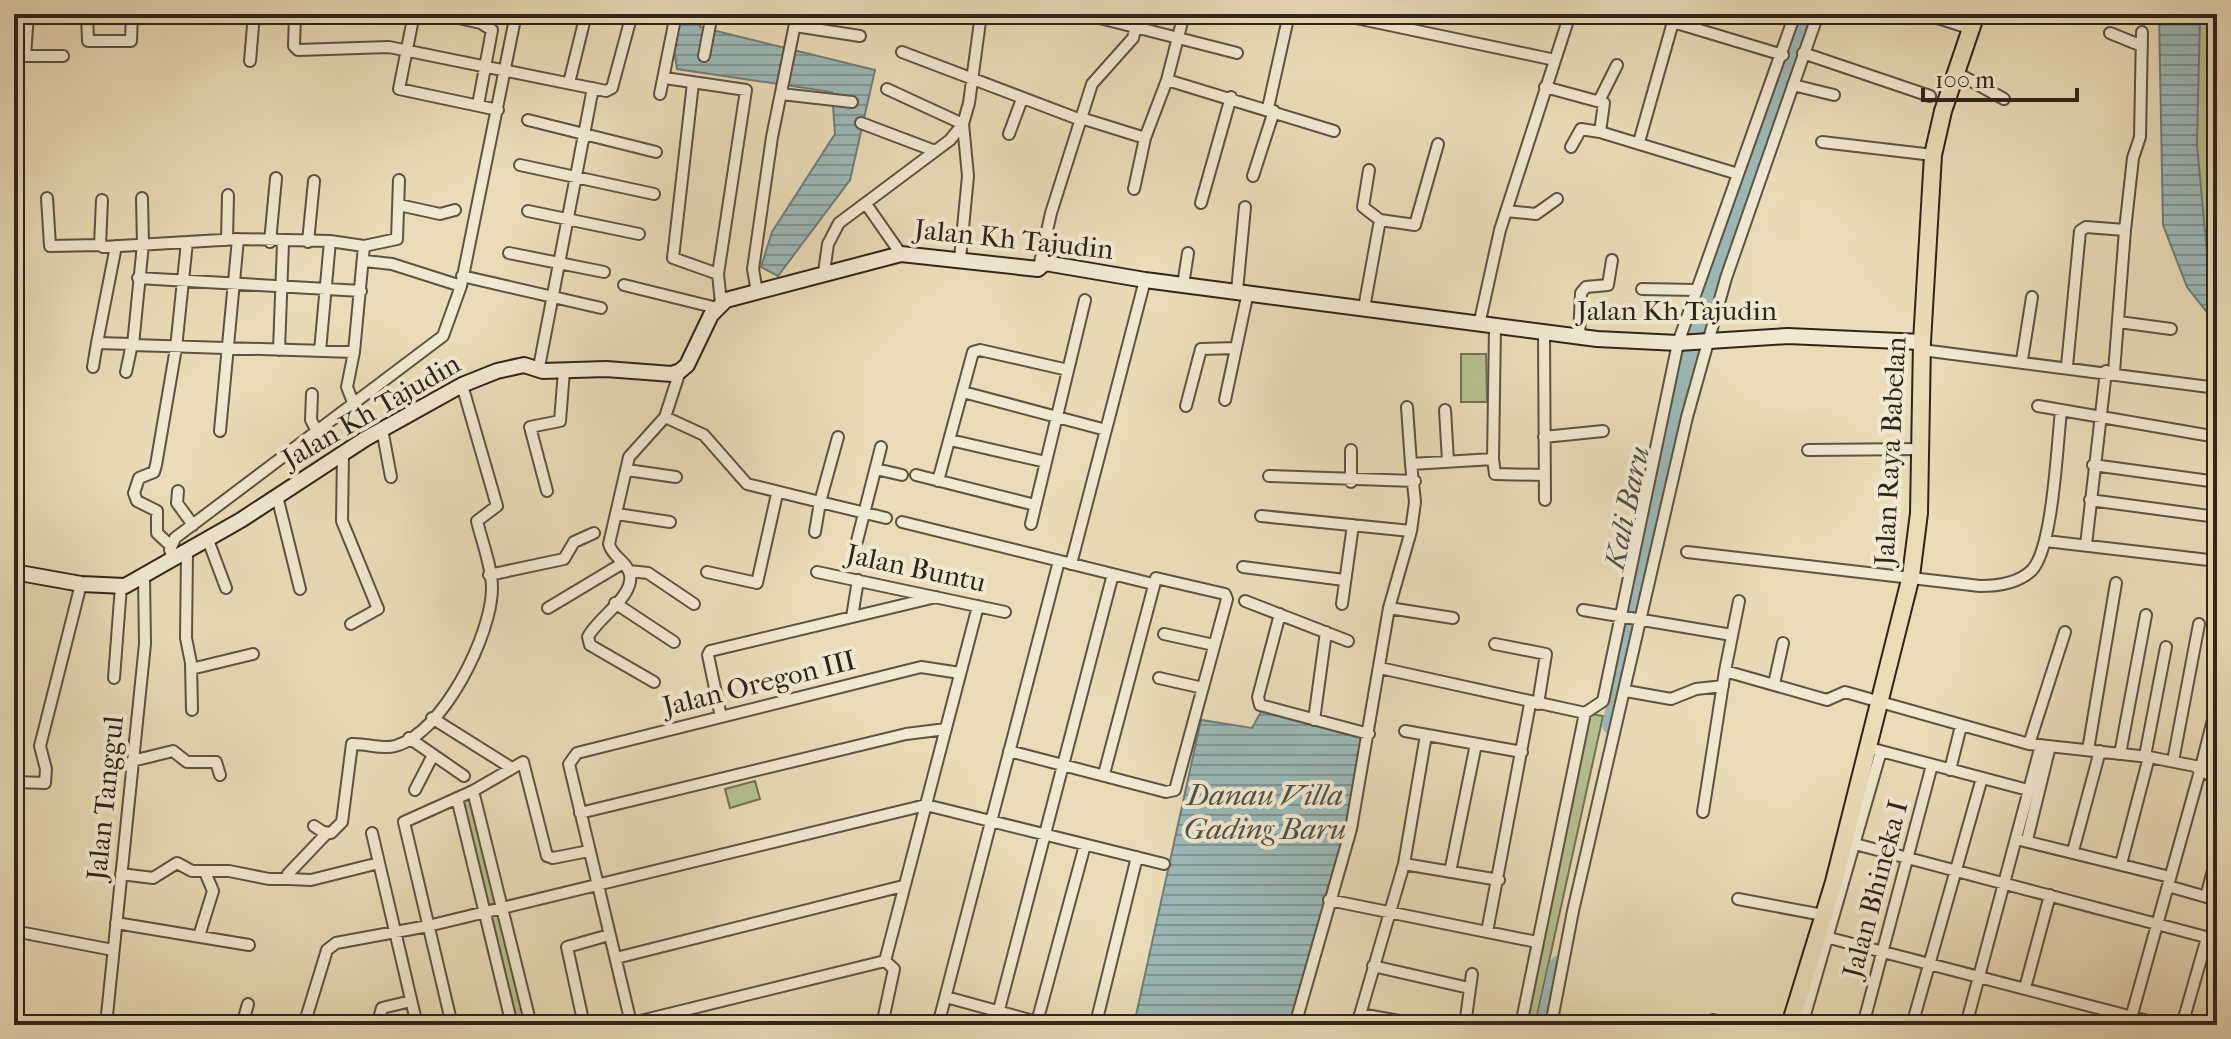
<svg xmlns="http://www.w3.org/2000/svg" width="2231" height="1039" font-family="'IM FELL French Canon',serif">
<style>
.green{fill:#b5c090;stroke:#727255;stroke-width:2}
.water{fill:url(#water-rules);stroke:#707d79;stroke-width:2}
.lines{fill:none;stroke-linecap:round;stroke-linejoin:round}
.river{stroke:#9bb9b8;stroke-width:18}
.street-casing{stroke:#5e5242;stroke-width:14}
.secondary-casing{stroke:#2f241a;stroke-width:18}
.primary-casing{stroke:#2f241a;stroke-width:20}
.street{stroke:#f1e8d1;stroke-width:10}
.secondary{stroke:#f1e8d1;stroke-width:14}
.primary{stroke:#eadcb8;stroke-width:16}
.labels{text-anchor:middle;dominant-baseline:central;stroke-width:8;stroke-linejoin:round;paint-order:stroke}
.street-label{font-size:28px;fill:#2f241a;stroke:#f1e8d1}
.water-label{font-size:30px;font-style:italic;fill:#4f5149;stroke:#f1e8d1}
</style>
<defs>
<pattern id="water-rules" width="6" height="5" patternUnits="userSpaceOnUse" patternTransform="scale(2)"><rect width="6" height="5" fill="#9bb9b8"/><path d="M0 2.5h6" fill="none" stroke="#7f9695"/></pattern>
</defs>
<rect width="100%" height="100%" fill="#eadcb8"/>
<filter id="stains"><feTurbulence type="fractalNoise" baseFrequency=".0025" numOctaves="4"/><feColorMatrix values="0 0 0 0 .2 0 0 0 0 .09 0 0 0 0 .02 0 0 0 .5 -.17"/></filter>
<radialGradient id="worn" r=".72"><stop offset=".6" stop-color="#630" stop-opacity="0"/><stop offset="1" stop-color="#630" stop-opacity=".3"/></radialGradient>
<!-- green -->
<path class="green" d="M2200,14h17v262c-29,-66 -19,-188 -17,-262z
M1461,354h25l1,48h-26z
M1585,713l18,3 -68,309h-15z
M755,781l5,18 -30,9 -5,-19z
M473,791l58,234h-19l-55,-227z"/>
<!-- water -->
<path class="water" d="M627,14h74l-1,13 175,43 -25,110 -72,96 -17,-9 11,-35 63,-98 -3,-42 -155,-23 -7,-47z
M2159,14h41l-3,131 10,108 10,23v49l-30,-38 -24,-62z
M1262,710l101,28 -16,89 -58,198h-159l5,-5 66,-300 51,8z"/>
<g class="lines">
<!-- river -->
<path class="river" d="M1611,725l76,-364 119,-347
M1545,1025l13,-60"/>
<defs>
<path id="street" d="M87,14l1,27h43l1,-27
M295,14l-1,32 4,4 91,-3 217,44 6,-3 20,-74
M414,14l-15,75 99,21
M441,14l40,9 11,7 -14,75
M1084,14l153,39
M1337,14l218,46
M1925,14l47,15
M795,26l65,10
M2110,33l32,13
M902,52l179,68
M1803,53l127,43
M14,56h49
M25,56l3,-42
M704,56l8,-42
M250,61l4,-47
M1957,73l47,26
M665,78l81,12 -28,184 3,29
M1167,80l167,51
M569,83l17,-69
M693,83l-20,175 45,16
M1793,85l41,10
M1545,87l59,16 -4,29 -19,-3 -10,18
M887,89l76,35 5,52 -8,83
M660,94l16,-80
M781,94l71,8
M1599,101l18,-36
M1268,108l21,-94
M1081,118l64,20 -11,51
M528,120l128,32
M861,123l74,28
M14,132h2
M1600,132l138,42
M1009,134l13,-35
M1145,138l22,-58 17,-66
M1639,142l34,-120 110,33
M1822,142l111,13
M520,165l134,29
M1369,170l-6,37 17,13
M1253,176l21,-65
M47,198l3,48 50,-1
M142,198l1,46 -10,101 221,7
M102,200l-2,45 3,2 135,-8 92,2 34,5 -10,106 -7,35 7,18
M1201,203l30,-106
M866,204l35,50
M399,205l41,9 15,-4
M528,211l111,23
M1506,211l30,3 21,-15
M227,240l1,-45
M270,242l6,-64
M308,242l6,-61
M364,246l33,-7 2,-59
M509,253l95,19
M365,261l27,3 69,22
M1039,267l12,-54 41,-129 41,-46 6,-24
M824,272l4,-28 11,-21 111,-83 13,-16 6,-21 12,-89
M462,276l139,32
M138,278l223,13
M624,285l93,23
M1183,285l5,-32
M1642,289l54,1
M1237,291l8,-84
M757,292l-4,-23 19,-132 25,-123
M1364,308l16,-88 35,5 23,-81
M2119,322l52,7
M1479,325l21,-95 70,-216
M1544,334l1,166
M1579,338l2,-45 5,-6 22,-2 4,-25
M97,343l19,-97
M279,350l4,-107
M1922,350l295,38
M320,351l10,-110
M2022,360l10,-63
M2067,366l13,-135 6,-4 39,3
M93,367l4,-24 35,1 -6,28
M539,367l54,-279
M2114,372l11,-142 8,-72 7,-21 2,-105
M963,392l143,38
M312,394l-1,26 7,13
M1225,400l23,-108
M1186,406l15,-57 35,-1
M2038,406l179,31
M1407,407l4,57
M1445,410l3,51
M665,417l39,18 43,49 73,18 -5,30
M382,429l9,48
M220,431l18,-192
M838,437l-18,65 66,16
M1544,437l59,-6
M950,440l96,22
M1808,450l113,-1
M343,454l-1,67 36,88 -27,15
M1493,459l2,15 49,1
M2093,465l124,17
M876,469l26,6
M627,470l49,7
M916,475l119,30
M1269,476l146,5
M938,481l35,-129 7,-2 88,20
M1351,482v-32
M178,491l-1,12 16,22
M547,491l-17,-64 30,-6 4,-50
M277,496l23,93
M2090,500l127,17
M617,514l53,8
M1261,516l150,15
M902,522l251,62
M1031,524l54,-224
M208,540l18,48
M857,541l24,-94
M2046,541l171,20
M2086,545l20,-174
M171,546l-14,-13v-22l-20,-10 -3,-8 5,-15 15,-6 2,-7 20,-117 11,-106
M1687,552l293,34c17,0 39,-3 52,-16 21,-22 25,-125 29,-159
M187,553l-1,85 5,25 1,47
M174,560l-4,-10 5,-12 268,-202 18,-50 55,-272
M1071,564l74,-284
M1243,567l101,13
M629,571l19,2 46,31
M707,572l50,11 20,-89
M817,572l188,40
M489,575l75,-16 10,-17 20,-9
M1245,601l103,40
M615,603l59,39
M1342,604l11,-79
M548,608l75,-45
M1389,608l64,10
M1583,610l149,25
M1280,614l-22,83 2,8 109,29
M852,617l6,-37
M1164,634l50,11
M1495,644l51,10 -8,50
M1380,668l205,45 18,-12 75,-358 117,-329
M191,669l62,-15
M1725,671l14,-70
M114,678l7,-92
M1159,678l44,10
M654,682l-64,-37 -2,-8c9,-19 46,-40 42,-62 -2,-13 -18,-18 -21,-31l20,-87 36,-40 15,-46
M1774,684l9,-41
M1626,691l45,8 25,-10 27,-3
M2217,704l-17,67 17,6
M721,717l-13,-62 2,-4 226,-54
M432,718l78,49
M1314,720l12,-88
M1405,731l117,21
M409,738l55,38
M2029,744l36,-112
M1877,750l151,40
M2088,750l28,-167
M1009,751l157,41 9,-2 52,-191 -2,-5 -69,-16 -52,196
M2120,754l26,-139
M2145,756l21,-109
M132,761l41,-10 14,11h29l4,13
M2173,761l26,-137
M1950,770l11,-44
M415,790l17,-33
M473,791l58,234
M457,798l55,227
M14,799l2,-17 29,1 1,-14 -6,-23 41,-162
M1703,812l22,-141 102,29 18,-8 184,52 120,13 46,9 5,5 -71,254
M580,813l326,-79 40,-5
M314,826l9,6 8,1 11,-11 10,-78c13,-1 30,6 43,2 48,-12 97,-112 97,-158 0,-21 -10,-46 -15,-67l20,-15 -35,-121
M327,833l-39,41 1,5 22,1 68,-17
M372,833l45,192
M2016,839l154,38
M2027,840l23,-94
M1855,844l362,96
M2073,851l27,-100
M1404,864l95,16
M2121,864l28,-107
M1450,872l26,-128
M121,874l32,4 24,-15 15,8h37l40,8h20
M2168,886l49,14
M2206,897l11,-42
M1738,899l85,16
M1329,900l208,42
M116,923l133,22
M14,931l99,19
M1487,932l43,-228
M1818,935l345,90
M199,936l14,-45 -8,-19
M616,958l287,-72
M885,961l93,-355
M1373,966l96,22
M2025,988l25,-93
M946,997l102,28
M1360,1014l62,11
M1713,1020l12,5
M1037,1022l48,-177
M631,1023l-62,-259 8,-11 344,-86 39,6
M628,1024l257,-63 9,8 -12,56
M106,1025l39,-381 -1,-68
M242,1025l6,-21
M304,1025l23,-75 9,-7 92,-17 498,-121 238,59
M377,1025l5,-17 29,-7
M452,1025l-48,-203 69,-31 50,-29 24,94 6,2 36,-7
M584,1025l-17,-78 42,-12
M938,1025l121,-464
M995,1025l118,-451
M1103,1025l-5,-10 39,-158
M1295,1025l56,-196 38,-221 22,-77 4,-29 -4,-38 82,-5 2,-132
M1357,1025l47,-161 22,-129
M1465,1025l7,-51
M1521,1025l64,-312
M1551,1025l22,-114 114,-494 39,-139 92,-264
M1802,1025l79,-274
M1863,1025l69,-260
M1912,1025l70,-247
M1966,1025l75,-280
M2182,1025l25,-87"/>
<path id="secondary" d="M14,572l67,12 44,2 116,-66 124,-81 97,-54 35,-14 27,-6 19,6 63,-2 66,5 8,-3 7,-6 24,-50 15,-15 175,-46 137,15 7,-6 100,17 452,59 81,4 110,-7 134,6"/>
<path id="primary" d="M1790,1025l44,-143 77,-306 8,-63 3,-171 11,-187 10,-44 33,-97"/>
</defs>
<!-- street casing -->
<use href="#street" class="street-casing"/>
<!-- secondary casing -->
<use href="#secondary" class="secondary-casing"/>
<!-- primary casing -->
<use href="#primary" class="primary-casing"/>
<!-- street -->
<use href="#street" class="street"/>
<!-- secondary -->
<use href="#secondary" class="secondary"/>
<!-- primary -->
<use href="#primary" class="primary"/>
</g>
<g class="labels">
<!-- street labels -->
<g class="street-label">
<text transform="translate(1014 239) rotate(6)">Jalan Kh Tajudin</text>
<text x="1677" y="310">Jalan Kh Tajudin</text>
<text transform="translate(371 411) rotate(-30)">Jalan Kh Tajudin</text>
<text transform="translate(1890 451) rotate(-87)">Jalan Raya Babelan</text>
<text transform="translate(916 568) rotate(12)">Jalan Buntu</text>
<text transform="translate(759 683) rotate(-14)">Jalan Oregon III</text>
<text transform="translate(105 798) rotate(-84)">Jalan Tanggul</text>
<text transform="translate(1875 889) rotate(-75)">Jalan Bhineka I</text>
</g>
<!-- water labels -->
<g class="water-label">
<text transform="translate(1627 508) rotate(-78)">Kali Baru</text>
<text x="1265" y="795">Danau Villa<tspan x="1265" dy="34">Gading Baru</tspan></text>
</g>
</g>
<!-- margin -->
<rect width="2231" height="1039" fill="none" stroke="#eadcb8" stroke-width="48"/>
<rect x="16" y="16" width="2199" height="1007" fill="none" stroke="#2f241a" stroke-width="4"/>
<rect x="24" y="24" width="2183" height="991" fill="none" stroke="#2f241a" stroke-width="2"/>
<!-- scale -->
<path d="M1923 88v12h154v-12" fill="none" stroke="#2f241a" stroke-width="4"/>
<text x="1935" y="88" font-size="24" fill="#2f241a" stroke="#f1e8d1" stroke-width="6" paint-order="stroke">100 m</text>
<rect width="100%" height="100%" filter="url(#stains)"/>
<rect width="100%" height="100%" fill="url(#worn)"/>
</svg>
